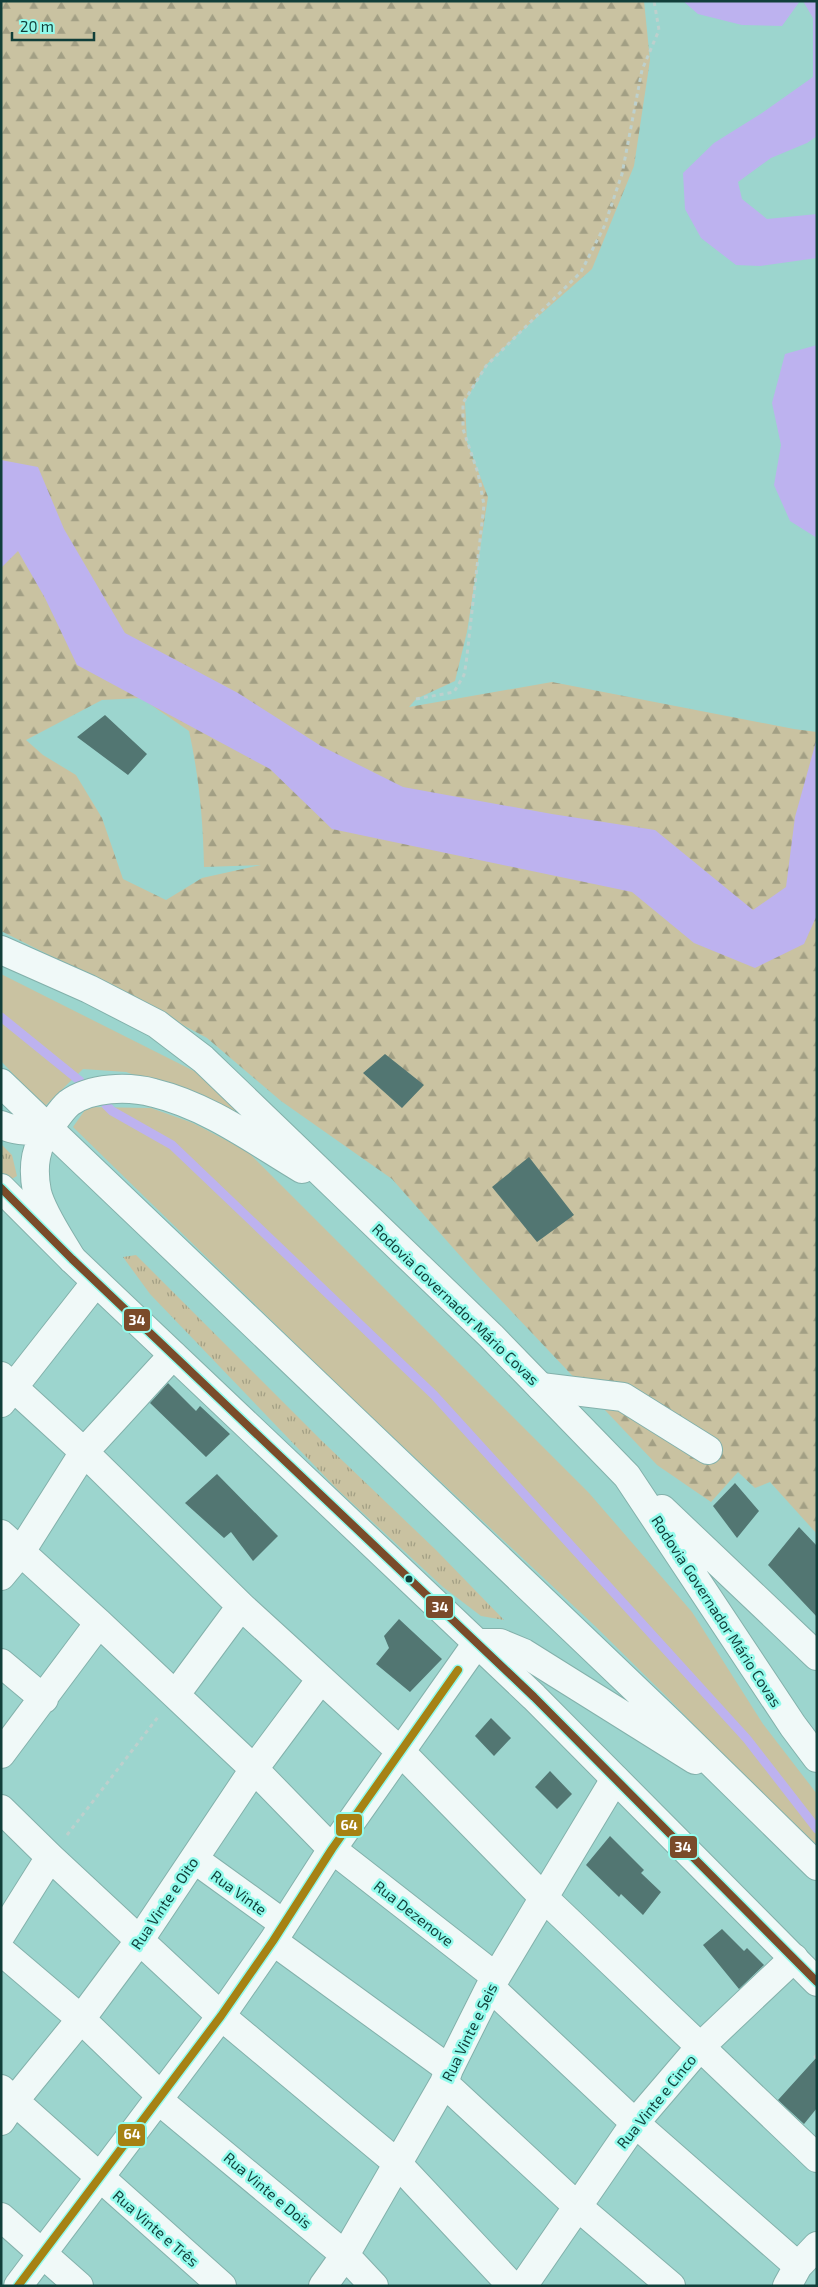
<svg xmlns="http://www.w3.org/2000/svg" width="818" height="2287" font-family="'Exo 2',sans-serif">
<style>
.green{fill:#c9c2a1}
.forest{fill:url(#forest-firs);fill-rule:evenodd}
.park{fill:url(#park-tufts)}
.water{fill:#bdb2ef}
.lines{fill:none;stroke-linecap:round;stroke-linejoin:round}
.stream{stroke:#bdb2ef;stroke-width:9}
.building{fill:#527672}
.minor-casing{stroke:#83b1ab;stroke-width:30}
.major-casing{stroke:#83b1ab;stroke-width:30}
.highway-casing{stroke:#83b1ab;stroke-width:30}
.path{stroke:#bdd0cd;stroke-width:3;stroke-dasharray:4 4;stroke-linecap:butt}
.minor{stroke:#f0f9f8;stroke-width:28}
.major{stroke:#f0f9f8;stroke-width:28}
.highway{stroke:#f0f9f8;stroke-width:28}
.bus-1-casing{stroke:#92fbec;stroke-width:11}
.bus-2-casing{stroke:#92fbec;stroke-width:11}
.bus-1{stroke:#7a4b2a;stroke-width:8}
.bus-2{stroke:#a68214;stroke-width:8}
.bus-dot{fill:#113f3a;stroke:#92fbec;stroke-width:2}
.labels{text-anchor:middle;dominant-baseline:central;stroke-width:5;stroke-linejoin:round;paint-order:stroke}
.street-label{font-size:15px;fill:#113f3a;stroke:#92fbec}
.line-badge{stroke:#92fbec;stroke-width:2}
.badge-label{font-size:14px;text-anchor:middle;font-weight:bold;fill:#fff}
</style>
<defs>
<pattern id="forest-firs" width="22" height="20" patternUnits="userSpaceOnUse" patternTransform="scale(1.25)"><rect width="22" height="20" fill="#c9c2a1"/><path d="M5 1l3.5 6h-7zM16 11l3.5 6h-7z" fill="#a29f84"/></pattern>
<pattern id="park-tufts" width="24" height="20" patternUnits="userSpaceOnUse" patternTransform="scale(1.25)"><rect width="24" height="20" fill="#c9c2a1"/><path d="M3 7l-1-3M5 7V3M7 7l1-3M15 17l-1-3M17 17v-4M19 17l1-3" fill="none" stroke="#a29f84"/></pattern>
</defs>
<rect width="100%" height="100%" fill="#9cd5ce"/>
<!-- green -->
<path class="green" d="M1,974l195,98 69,66 -70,-41 -69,-25 -43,-3 -39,38 -43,-46z
M87,1107l64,1 42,15 54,28 342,342 103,119 71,112 54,70v57l-153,-157 -70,-69 -247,-231 -274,-267z"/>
<!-- forest -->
<path class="forest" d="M1,1h643l6,59 -16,106 -42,103 -75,66 -32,31 -20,36 2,40 21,55 -21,135 -12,49 -39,18 -7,8 143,-25 242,47 23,3v802l-47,-52 -15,6 -17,-16 -27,30 -54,-37 -179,-189 -86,-97 -111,-78 -74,-63 -104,-56 -102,-51zM141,698l48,33c10,46 14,88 15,136l57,-2 -59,13 -36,22 -43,-21 -21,-61 -26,-43 -33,-20 -17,-15 76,-40z"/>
<!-- park -->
<path class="park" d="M1,1144l11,11 5,21 -9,5 -7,-5z
M136,1255l186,186 114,109 68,70 -23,-4 -38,-29 -106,-98 -187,-195 -27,-37z"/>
<!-- water -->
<path class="water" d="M683,1h117l-18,25 -40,-1 -44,-11z
M803,1h14v135l-10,7 -36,15 -33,24 4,17 25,20 50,-5v44l-57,8 -24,-1 -35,-27 -16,-29 -2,-36 31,-30 48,-30 51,-36v-59z
M817,345v193l-27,-17 -16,-36 7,-40 -9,-42 13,-49z
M1,460l37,7 26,62 61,104 113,60 83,53 82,41 149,27 103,16 98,80 33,-23 9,-70 22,-79v177l-13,29 -49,24 -61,-25 -62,-51 -300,-63 -62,-60 -193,-104 -32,-67 -27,-47 -17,17z"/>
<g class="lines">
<!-- stream -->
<path class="stream" d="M1,1017l79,64
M106,1105l6,6 60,34 262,250 313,344 70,90"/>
</g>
<!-- building -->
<path class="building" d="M105,715l42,39 -19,21 -51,-38z
M385,1054l39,31 -22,23 -39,-35z
M529,1157l45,58 -37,27 -45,-55z
M168,1383l28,28 4,-5 30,28 -24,23 -56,-54z
M217,1474l61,62 -25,25 -22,-29 -7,6 -39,-35z
M735,1483l24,28 -22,27 -24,-32z
M799,1527l18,19v71l-49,-52z
M399,1619l43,40 -32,33 -34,-28 13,-16 -5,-12z
M491,1718l20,20 -17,18 -19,-20z
M550,1771l22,23 -15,15 -22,-22z
M610,1836l34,34 -3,3 20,19 -18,23 -22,-21 -2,3 -33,-32z
M722,1929l22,22 3,-3 17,17 -25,24 -36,-44z
M817,2057v51l-13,16 -26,-24z"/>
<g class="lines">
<defs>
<path id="minor" d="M1,1376l83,76 157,154 159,145 143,146 274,261
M541,1387l82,10 85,53
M1,1403l95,-121
M1,1534l98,89 155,146 78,80 164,128
M1,1576l19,-23 64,-101 89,-97
M1,1663l43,36
M176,1694l65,-88
M1,1754l98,-131
M1,1809l49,48 171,159 176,147 115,123
M194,1859l90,65
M1,1935l49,-78
M273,1941l176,128
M1,1951l80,68 79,76
M490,1987l145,136 163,143
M444,2083l133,123 94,80
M1,2089l221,197
M157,2099l188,156 29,31
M1,2121l14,-21 66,-81 58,-78 115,-172 67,-90
M1,2217l78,69
M18,2286l203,-270 52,-75 59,-92 145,-206
M323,2286l22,-31 99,-172 5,-14 41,-82 125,-208
M523,2286l112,-163 65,-76 94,-89
M787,2286l11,-20 19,-20"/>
<path id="major" d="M1,1188l71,71 462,438 283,285"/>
<path id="highway" d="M1,950l88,39 68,35 46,35 288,277 136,140 166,250 24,32
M1,1083l670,640 146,143
M1,1125c18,7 29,7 48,3
M72,1259c-11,-19 -30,-46 -35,-67 -5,-26 -2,-47 15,-68 5,-7 10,-15 17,-21 22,-16 59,-17 85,-10 54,13 101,48 148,76
M662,1509l155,147
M477,1643h23l24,10 171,107"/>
</defs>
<!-- minor casing -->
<use href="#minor" class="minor-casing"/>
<!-- major casing -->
<use href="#major" class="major-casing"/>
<!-- highway casing -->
<use href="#highway" class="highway-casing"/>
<!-- path -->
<path class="path" d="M416,699l38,-7 10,-17 2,-11 18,-159 -6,-32 -15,-44v-26l23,-37 95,-94 23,-45 18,-53 20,-104 17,-40 -5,-29
M67,1835l91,-118
M817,2055l-3,3 3,2"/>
<!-- minor -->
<use href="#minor" class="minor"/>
<!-- major -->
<use href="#major" class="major"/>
<!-- highway -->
<use href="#highway" class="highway"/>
<defs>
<path id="bus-1" d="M1,1188l71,71 462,438 283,285"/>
<path id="bus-2" d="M18,2286l203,-270 52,-75 59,-92 126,-179"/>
</defs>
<!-- bus-1 casing -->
<use href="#bus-1" class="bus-1-casing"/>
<!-- bus-2 casing -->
<use href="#bus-2" class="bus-2-casing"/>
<!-- bus-1 -->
<use href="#bus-1" class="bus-1"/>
<!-- bus-2 -->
<use href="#bus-2" class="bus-2"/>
</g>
<!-- markers -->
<circle class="bus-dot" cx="409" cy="1579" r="4.5"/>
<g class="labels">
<!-- street labels -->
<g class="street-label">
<text transform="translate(456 1304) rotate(44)">Rodovia Governador Mário Covas</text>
<text transform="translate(717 1611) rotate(57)">Rodovia Governador Mário Covas</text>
<text transform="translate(239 1892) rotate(36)">Rua Vinte</text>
<text transform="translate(164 1903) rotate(-56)">Rua Vinte e Oito</text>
<text transform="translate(414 1913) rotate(38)">Rua Dezenove</text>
<text transform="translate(469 2032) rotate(-64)">Rua Vinte e Seis</text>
<text transform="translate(656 2101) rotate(-51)">Rua Vinte e Cinco</text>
<text transform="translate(268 2190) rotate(40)">Rua Vinte e Dois</text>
<text transform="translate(156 2228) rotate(41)">Rua Vinte e Três</text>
</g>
</g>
<g class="line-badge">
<rect x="123" y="1308" width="28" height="24" rx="5" fill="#7a4b2a"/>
<rect x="425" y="1595" width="29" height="24" rx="5" fill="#7a4b2a"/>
<rect x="335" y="1813" width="28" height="24" rx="5" fill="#a68214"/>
<rect x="669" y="1835" width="29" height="24" rx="5" fill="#7a4b2a"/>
<rect x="117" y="2123" width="29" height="24" rx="5" fill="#a68214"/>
</g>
<g class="badge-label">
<text x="137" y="1325">34</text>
<text x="440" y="1612">34</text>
<text x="349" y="1830">64</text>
<text x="683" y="1852">34</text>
<text x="132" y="2139">64</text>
</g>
<!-- border -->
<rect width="818" height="2287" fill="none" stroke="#113f3a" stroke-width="5"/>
<!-- scale -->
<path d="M12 32v8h82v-8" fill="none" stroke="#113f3a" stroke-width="2.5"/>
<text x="20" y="32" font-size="15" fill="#113f3a" stroke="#92fbec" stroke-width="4" paint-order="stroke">20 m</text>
</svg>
